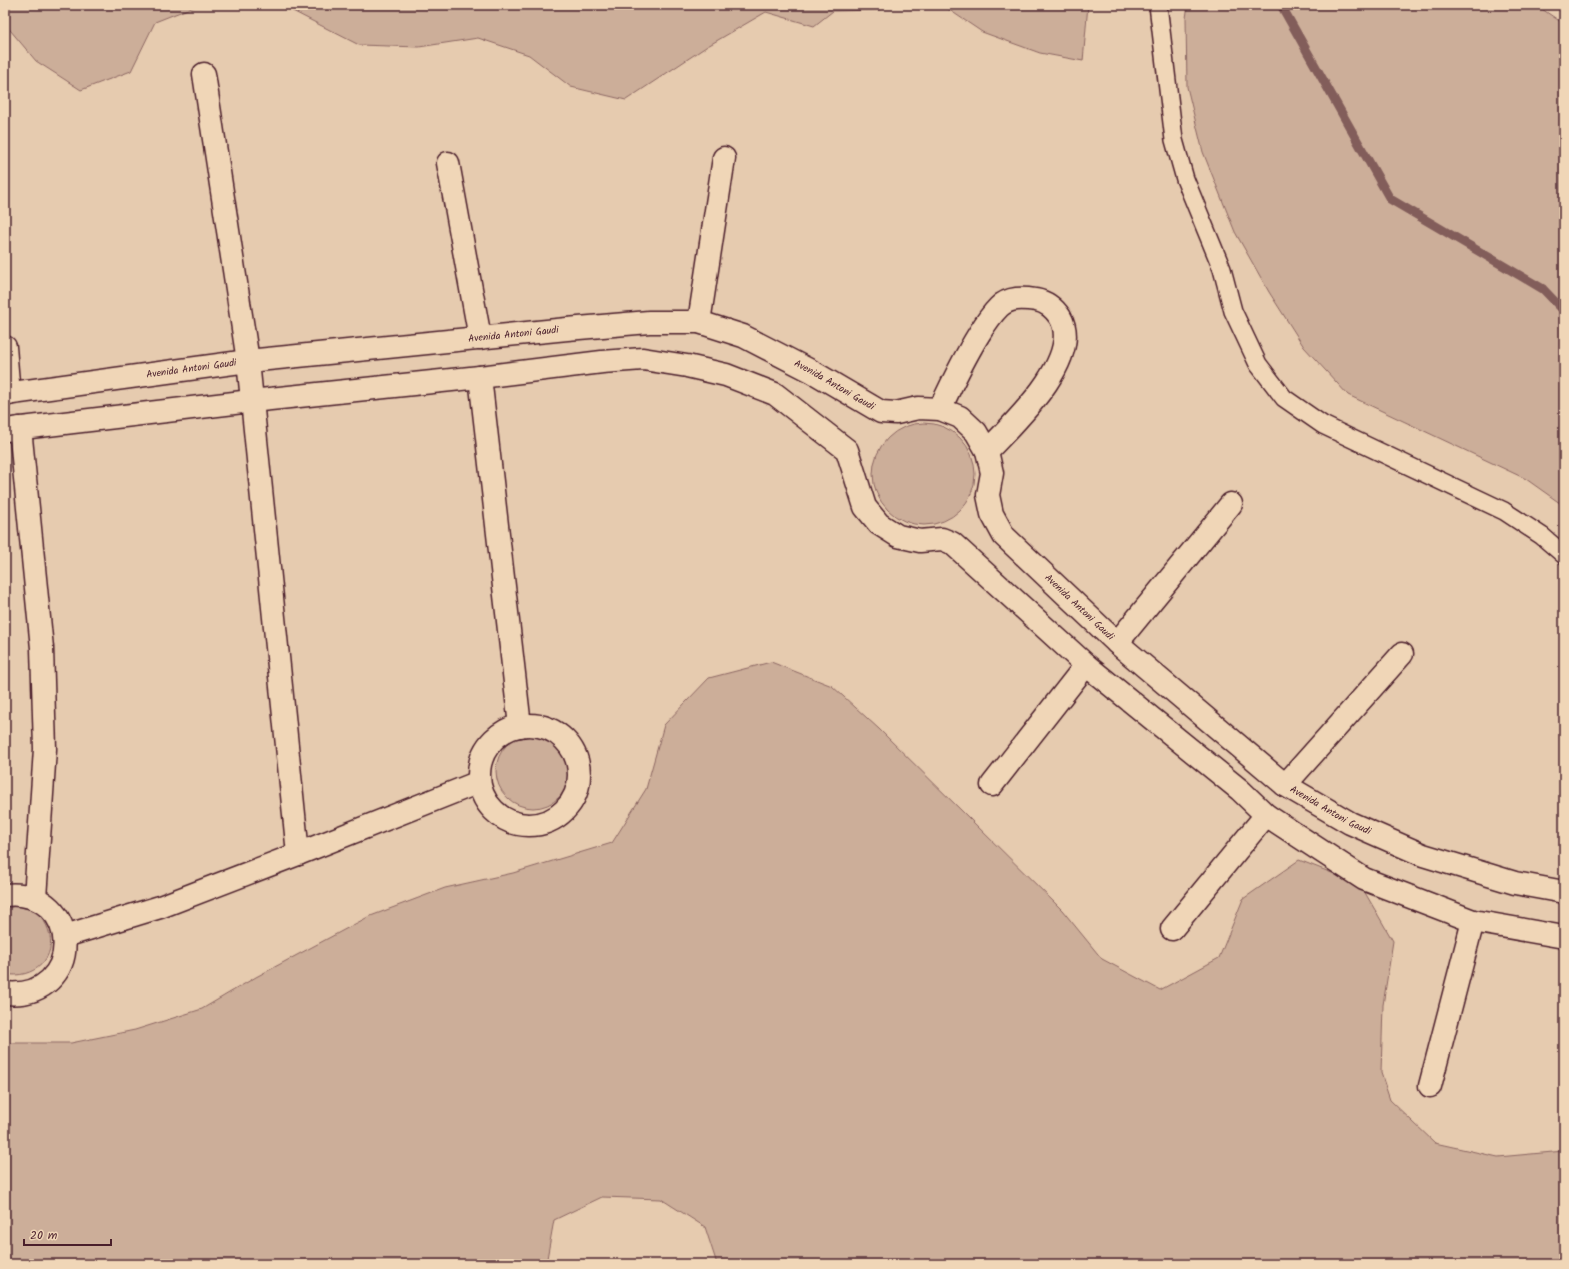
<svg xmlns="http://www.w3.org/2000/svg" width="1569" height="1269" font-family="Kalam,sans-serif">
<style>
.green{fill:#ccae99;stroke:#8b6662}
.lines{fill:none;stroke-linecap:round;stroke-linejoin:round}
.stream{stroke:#825d5a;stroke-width:9}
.service-casing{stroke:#4a1f2b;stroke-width:20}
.minor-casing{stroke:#4a1f2b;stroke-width:25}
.service{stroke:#f0d6b7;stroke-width:17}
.minor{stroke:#f0d6b7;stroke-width:22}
.labels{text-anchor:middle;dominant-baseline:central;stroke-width:3;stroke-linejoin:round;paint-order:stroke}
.street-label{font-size:10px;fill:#4a1f2b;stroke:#f0d6b7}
</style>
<rect width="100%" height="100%" fill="#e6cbaf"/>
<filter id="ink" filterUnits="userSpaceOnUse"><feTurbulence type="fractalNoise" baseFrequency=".025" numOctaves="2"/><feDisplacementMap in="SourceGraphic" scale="8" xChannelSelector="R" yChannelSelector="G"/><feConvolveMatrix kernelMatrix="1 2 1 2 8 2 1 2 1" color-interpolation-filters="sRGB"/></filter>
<g filter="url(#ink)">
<!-- green -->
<path class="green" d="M5,5h193l-43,17 -24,49 -50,19 -45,-29 -31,-37z
M281,5h604l-6,5 -46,1 -19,15 -48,-14 -60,35 -80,53 -55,-13 -42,-32 -51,-17 -59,9 -60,-2z
M942,5h146l-5,56 -43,-8 -58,-21z
M1188,5h348l28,19v482l-38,-27 -178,-84 -44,-48 -35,-55 -34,-60 -32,-80 -16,-65 -1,-69z
M873 474a51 51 0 1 1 102 0a51 51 0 1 1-102 0Z
M771,662l61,24 47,43 183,181 40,49 58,31 59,-32 24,-59 56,-39 61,24 33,57 -10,64 -2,68 9,27 45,43 63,14 66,-6v113h-847l-12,-37 -44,-28 -59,-2 -48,23 -8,44h-541v-221h66l64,-13 67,-21 54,-32 112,-60 77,-29 68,-15 99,-30 34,-54 18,-64 45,-47z
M496 771a37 37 0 1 1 74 0a37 37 0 1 1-74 0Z
M18,906c7,2 14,4 20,8 5,4 8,10 10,15 11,29 -15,51 -43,45v-66z"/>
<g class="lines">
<!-- stream -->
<path class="stream" d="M1281,5l109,194 153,90 21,22"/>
<defs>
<path id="service" d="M1158,5l16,135 11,39 37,90 11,42 25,53 26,34 39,27 181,86 38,25 22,19"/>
<g id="minor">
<path d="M204,74l44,287 50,493"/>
<path d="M448,163l32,175"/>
<path d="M699,322l25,-164"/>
<path d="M5,347l4,47"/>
<path d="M480,377l40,349"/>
<path id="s1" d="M5,394l243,-33 319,-32 82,-7h50l44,14 70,36 68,40 15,1 22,-5 22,1 20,8 16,15 11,19 5,22 -4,22 4,19 12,22 113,107 168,142 65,38 73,32 92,28 49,9"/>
<path d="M940,409c12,-26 24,-51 39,-75 6,-10 12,-19 20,-27 10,-10 24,-9 37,-7 11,2 18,8 24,17 24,41 -47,107 -73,134"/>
<path d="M20,428l22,220 3,101 -10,149"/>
<path d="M5,430l246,-29 229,-24 122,-15 41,-3 44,7 39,9 49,19 72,56 18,57 14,17 19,12 22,5 22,-2 10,4 134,122 154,125 26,25 98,64 109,42 91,16"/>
<path d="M1117,643l114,-139"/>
<circle cx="529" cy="775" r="50"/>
<path d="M992,785l94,-120"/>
<path d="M1285,785l117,-131"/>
<path d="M5,895c79,-8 80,106 0,98"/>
<path d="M1172,929l94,-114"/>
<path d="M65,936l95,-29 138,-53 181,-72"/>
<path d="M1430,1086l43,-165"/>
</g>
</defs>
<!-- service casing -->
<use href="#service" class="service-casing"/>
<!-- minor casing -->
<use href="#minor" class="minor-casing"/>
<!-- service -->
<use href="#service" class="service"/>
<!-- minor -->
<use href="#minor" class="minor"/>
</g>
</g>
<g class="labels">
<!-- street labels -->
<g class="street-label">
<text stroke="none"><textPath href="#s1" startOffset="512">Avenida Antoni Gaudi</textPath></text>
<text stroke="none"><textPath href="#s1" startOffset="188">Avenida Antoni Gaudi</textPath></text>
<text stroke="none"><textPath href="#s1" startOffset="848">Avenida Antoni Gaudi</textPath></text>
<text stroke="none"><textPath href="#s1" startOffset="1220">Avenida Antoni Gaudi</textPath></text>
<text stroke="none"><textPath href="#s1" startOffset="1544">Avenida Antoni Gaudi</textPath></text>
</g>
</g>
<!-- margin -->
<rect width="1569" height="1269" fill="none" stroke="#f0d6b7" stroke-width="20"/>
<rect x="10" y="10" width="1549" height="1249" fill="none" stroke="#4a1f2b" stroke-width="1.5" filter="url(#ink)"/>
<!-- scale -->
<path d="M24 1239v6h87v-6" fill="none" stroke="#4a1f2b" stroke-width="2"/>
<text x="30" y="1239" font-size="12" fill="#4a1f2b" stroke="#f0d6b7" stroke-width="3" paint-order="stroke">20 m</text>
</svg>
